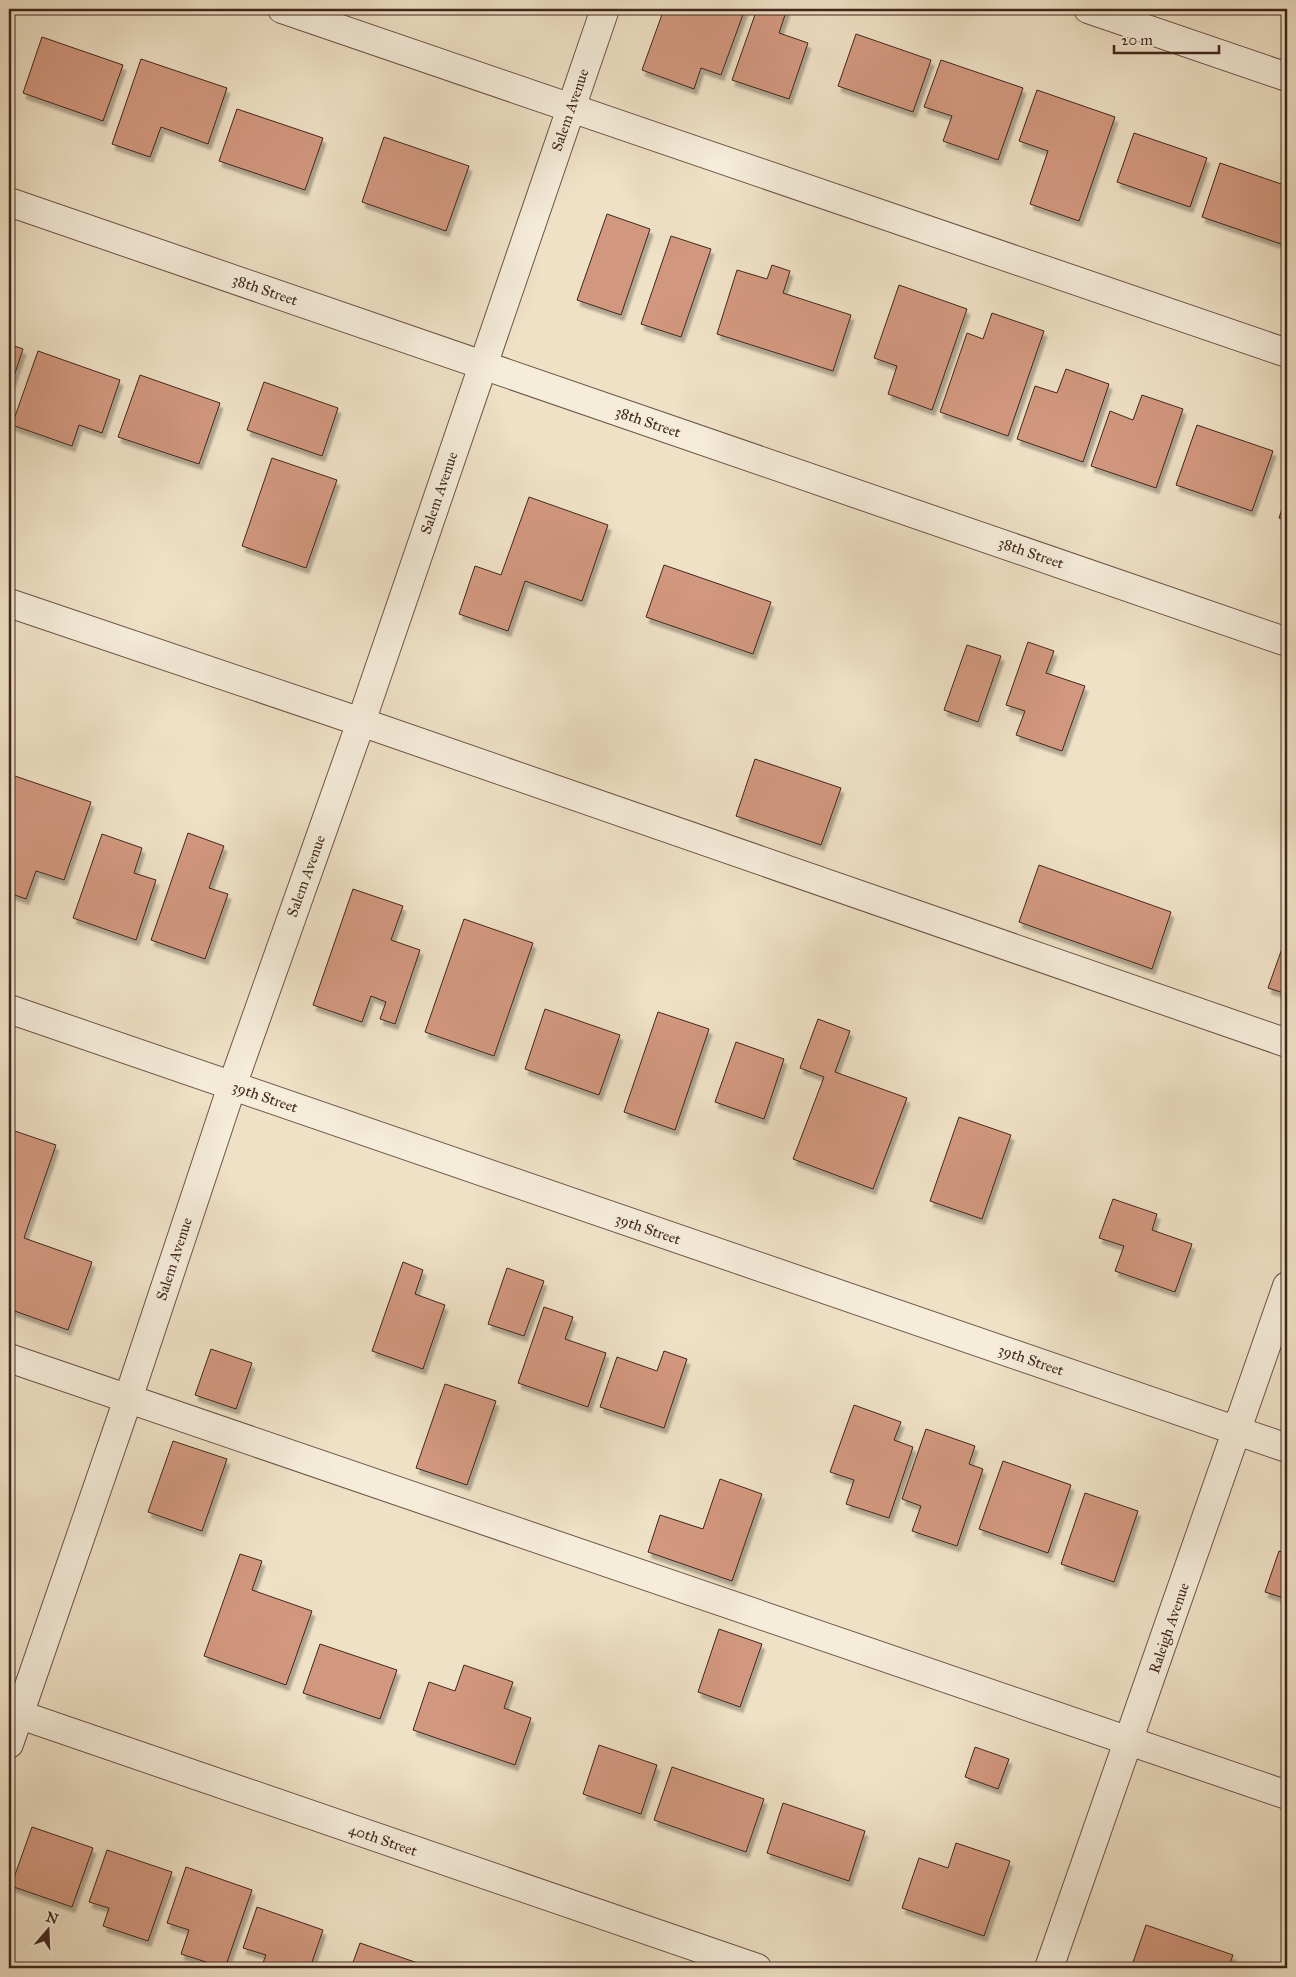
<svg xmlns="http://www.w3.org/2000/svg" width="1296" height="1977" font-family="'IM FELL Great Primer',serif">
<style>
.building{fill:#d2987f;stroke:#40261c;filter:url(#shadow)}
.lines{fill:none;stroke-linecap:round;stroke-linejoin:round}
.minor-casing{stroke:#6c5546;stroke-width:30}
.minor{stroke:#f5ecda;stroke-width:28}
.labels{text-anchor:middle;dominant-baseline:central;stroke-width:4;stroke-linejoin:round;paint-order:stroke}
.street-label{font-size:15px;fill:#40261c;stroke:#f5ecda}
</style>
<defs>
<filter id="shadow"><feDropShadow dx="3" dy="5.5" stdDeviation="1" flood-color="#0004"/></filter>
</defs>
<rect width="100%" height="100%" fill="#efe1c6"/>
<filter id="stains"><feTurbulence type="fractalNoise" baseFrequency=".004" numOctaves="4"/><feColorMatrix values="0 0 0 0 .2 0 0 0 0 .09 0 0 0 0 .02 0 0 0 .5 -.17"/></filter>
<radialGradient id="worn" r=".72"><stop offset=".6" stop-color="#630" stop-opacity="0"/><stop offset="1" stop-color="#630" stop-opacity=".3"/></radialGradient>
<!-- building -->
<path class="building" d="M664,9h81l-24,66 -20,-7 -7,21 -52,-19z
M757,9h30l-8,24 29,10 -19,56 -57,-19z
M856,34l75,26 -18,52 -75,-26z
M42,37l81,28 -20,56 -80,-28z
M141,59l86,29 -19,56 -47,-17 -11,30 -38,-13z
M941,60l82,28 -25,72 -55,-19 9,-25 -28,-9z
M1037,90l78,27 -36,104 -49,-17 18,-53 -29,-10z
M237,109l86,29 -18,52 -86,-29z
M1134,133l73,25 -17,49 -73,-25z
M384,137l85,29 -23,65 -84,-29z
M1220,163l67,23v60l-85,-29z
M607,214l43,15 -29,86 -44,-15z
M671,236l40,13 -30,88 -40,-13z
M772,265l18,6 -7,22 68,22 -18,56 -116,-37 20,-64 30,9z
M899,285l68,24 -35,101 -44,-16 9,-28 -23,-8z
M992,313l52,18 -36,105 -68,-24 27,-79 16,6z
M9,344l14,5 -14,42z
M38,351l82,29 -18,53 -23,-8 -7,21 -60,-21z
M1066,369l43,15 -26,78 -66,-23 18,-53 22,7z
M140,375l80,28 -21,61 -81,-27z
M264,382l74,26 -16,48 -75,-26z
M1142,395l41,14 -27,79 -65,-22 19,-55 23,9z
M1197,425l76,26 -21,60 -76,-26z
M272,458l65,22 -31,88 -64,-22z
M1287,493v28l-8,-3z
M529,497l79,28 -26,76 -57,-20 -17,50 -49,-17 16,-48 26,9z
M664,565l107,37 -18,52 -107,-37z
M1028,642l26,9 -8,22 39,13 -23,65 -46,-16 9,-24 -19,-6z
M967,645l34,11 -23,66 -34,-12z
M755,759l86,29 -20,57 -85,-29z
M12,775l79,27 -27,78 -28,-9 -10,28 -17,-6v-109z
M188,833l36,13 -15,42 19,6 -23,65 -54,-19z
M102,834l40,14 -8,25 22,7 -20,60 -63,-22z
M1039,865l132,47 -19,57 -133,-47z
M353,889l50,17 -12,34 29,10 -25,74 -15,-5 6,-17 -15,-6 -9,26 -49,-17z
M464,919l69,24 -39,113 -69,-24z
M1285,940l2,1v53l-19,-6z
M545,1009l75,26 -21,60 -74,-26z
M658,1012l51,17 -34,101 -51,-18z
M818,1019l32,12 -15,41 72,26 -34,91 -80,-30 31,-82 -24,-9z
M736,1042l48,17 -20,60 -49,-17z
M959,1117l52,18 -29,84 -52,-18z
M9,1129l47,16 -32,93 68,24 -24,68 -59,-21z
M1113,1199l44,15 -5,16 40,14 -17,48 -60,-21 9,-25 -25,-8z
M403,1262l20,8 -8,24 30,11 -22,64 -51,-18z
M507,1268l37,13 -20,55 -36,-12z
M544,1307l29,10 -8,22 41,14 -18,54 -70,-24z
M211,1349l41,14 -16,46 -41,-14z
M664,1351l23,8 -23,69 -64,-21 17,-50 40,14z
M445,1384l51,17 -29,84 -51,-17z
M854,1405l47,17 -7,18 19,7 -24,71 -43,-14 8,-24 -24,-8z
M926,1429l49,17 -6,18 14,5 -26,77 -45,-15 9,-25 -19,-7z
M173,1441l54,18 -25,72 -54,-19z
M1003,1461l68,24 -23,68 -69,-24z
M720,1479l42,15 -30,87 -84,-29 12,-37 43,14z
M1085,1493l53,18 -24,71 -53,-18z
M1279,1551l8,2v46l-22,-7z
M240,1554l22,7 -10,29 60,21 -26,74 -82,-29z
M719,1629l43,15 -22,63 -42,-15z
M320,1644l77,26 -17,49 -77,-26z
M464,1665l49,17 -9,26 27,10 -16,47 -102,-35 16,-48 26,9z
M599,1745l58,20 -16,49 -58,-20z
M975,1747l34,12 -11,30 -33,-12z
M672,1767l92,32 -18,53 -92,-32z
M783,1803l82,28 -16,50 -82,-28z
M32,1827l61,21 -21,59 -61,-21z
M956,1843l54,18 -26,75 -82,-28 17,-50 29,10z
M107,1850l65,22 -24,69 -45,-15 6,-18 -20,-6z
M186,1867l66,23 -27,78 -44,-14 8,-24 -22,-7z
M257,1907l66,23 -13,38h-49l5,-13 -23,-7z
M1146,1925l87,30 -5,13h-97z
M360,1943l72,25h-81z"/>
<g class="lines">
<defs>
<path id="minor" d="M282,9l1005,344
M1088,9l199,68
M9,202l1278,440
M9,603l352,119 926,321
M9,1009l1278,439
M9,1358l1278,437
M9,1711l748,257
M9,1744l119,-345 104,-313 129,-364 244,-713
M1049,1968l238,-682"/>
</defs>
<!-- minor casing -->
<use href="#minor" class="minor-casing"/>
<!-- minor -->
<use href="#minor" class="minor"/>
</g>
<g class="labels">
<!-- street labels -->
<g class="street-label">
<text transform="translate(570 110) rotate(-71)">Salem Avenue</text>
<text transform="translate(265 290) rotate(19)">38th Street</text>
<text transform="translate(648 422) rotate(19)">38th Street</text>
<text transform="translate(439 493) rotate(-71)">Salem Avenue</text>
<text transform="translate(1031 553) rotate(19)">38th Street</text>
<text transform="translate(306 876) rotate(-70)">Salem Avenue</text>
<text transform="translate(265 1097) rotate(19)">39th Street</text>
<text transform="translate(648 1229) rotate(19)">39th Street</text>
<text transform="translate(174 1259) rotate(-72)">Salem Avenue</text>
<text transform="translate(1031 1360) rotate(19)">39th Street</text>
<text transform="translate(1169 1628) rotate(-71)">Raleigh Avenue</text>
<text transform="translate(383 1840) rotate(19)">40th Street</text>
</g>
</g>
<!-- margin -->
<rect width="1296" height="1977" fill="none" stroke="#efe1c6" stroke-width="30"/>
<rect x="10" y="10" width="1276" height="1957" fill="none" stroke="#40261c" stroke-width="2.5"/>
<rect x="15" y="15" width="1266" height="1947" fill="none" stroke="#40261c"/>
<!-- north arrow -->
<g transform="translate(48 1930) rotate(19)" stroke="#f5ecda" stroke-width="4" paint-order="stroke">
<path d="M0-4L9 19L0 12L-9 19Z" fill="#40261c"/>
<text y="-8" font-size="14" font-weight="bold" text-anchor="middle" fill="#40261c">N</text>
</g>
<!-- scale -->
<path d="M1114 45v8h105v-8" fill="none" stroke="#40261c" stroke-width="2.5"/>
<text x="1121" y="45" font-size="15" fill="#40261c" stroke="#f5ecda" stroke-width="4" paint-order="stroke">20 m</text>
<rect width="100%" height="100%" filter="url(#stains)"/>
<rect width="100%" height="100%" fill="url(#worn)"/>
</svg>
